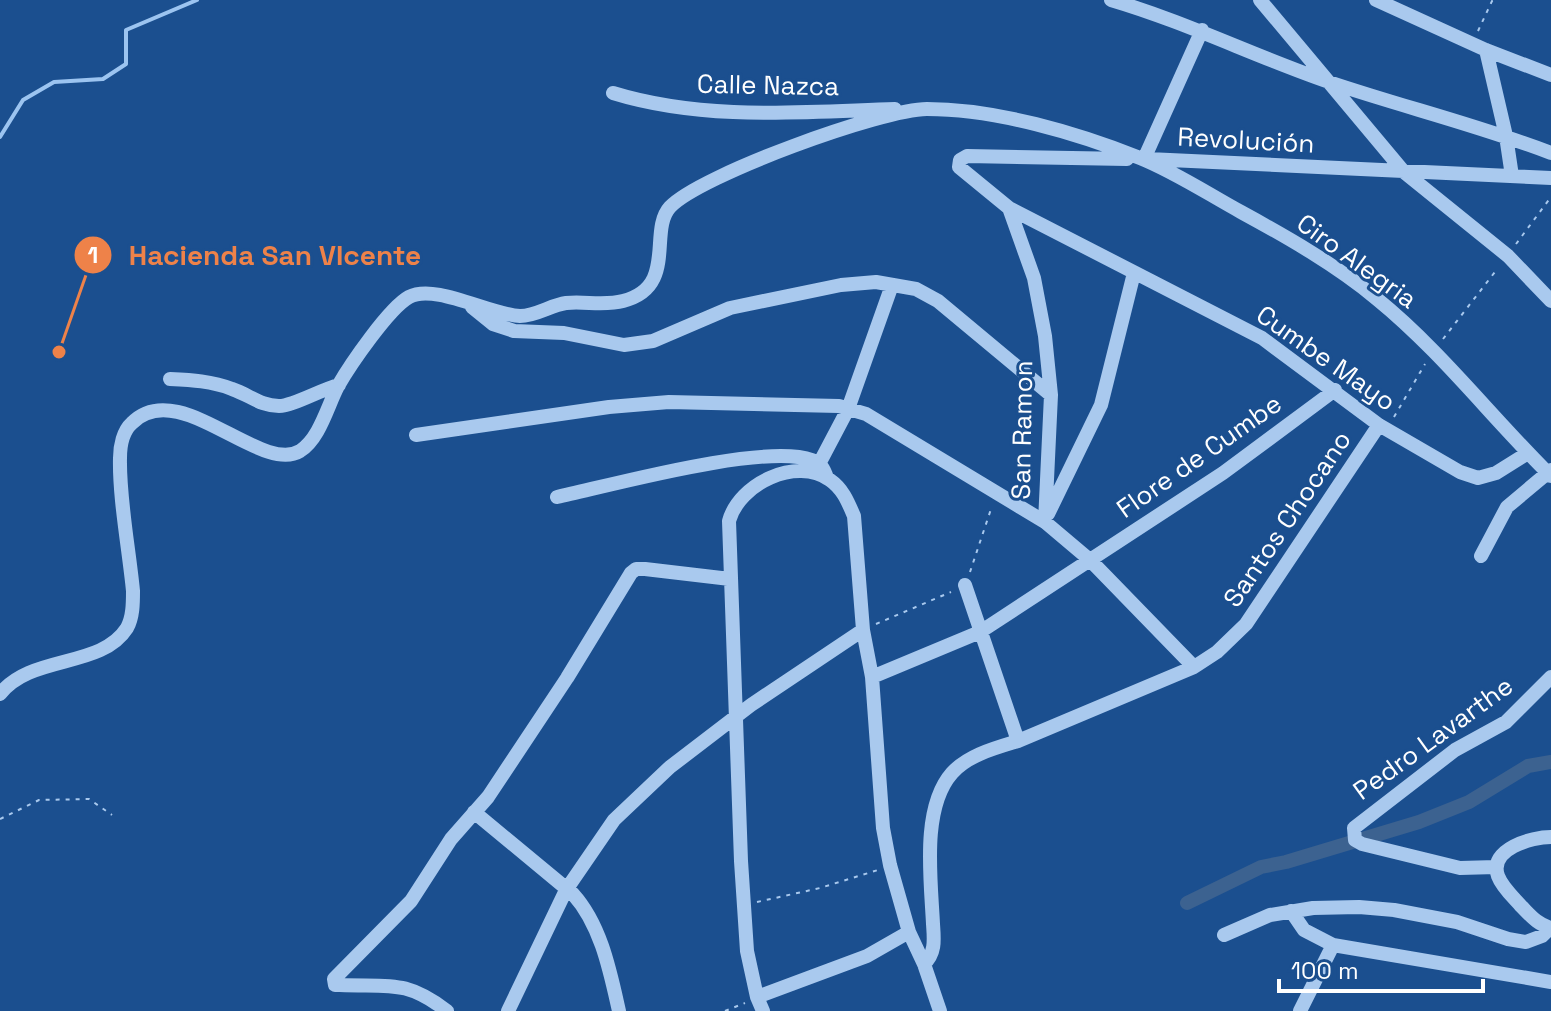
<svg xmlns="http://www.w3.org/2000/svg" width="1551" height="1011" font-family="'Space Grotesk',sans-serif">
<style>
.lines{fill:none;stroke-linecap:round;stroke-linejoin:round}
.stream{stroke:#9cc4f0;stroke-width:4}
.canal{stroke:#3c6290;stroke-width:14}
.path{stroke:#a9c9ee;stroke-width:2;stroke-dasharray:4 6;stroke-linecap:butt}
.minor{stroke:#a9c9ee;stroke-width:14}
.labels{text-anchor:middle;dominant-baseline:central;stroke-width:6;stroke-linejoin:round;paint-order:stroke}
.street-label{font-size:26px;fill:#fff;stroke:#1b4f8f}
.leader{fill:none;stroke:#ee8249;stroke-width:3}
.callout-dot{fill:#ee8249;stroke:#1b4f8f;stroke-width:3}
.mark-label{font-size:24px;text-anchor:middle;font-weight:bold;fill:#fff}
.callout-label{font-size:28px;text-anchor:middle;font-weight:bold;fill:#ee8249;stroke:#1b4f8f;stroke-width:6;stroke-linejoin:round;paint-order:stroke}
</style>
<rect width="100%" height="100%" fill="#1b4f8f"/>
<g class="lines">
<!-- stream -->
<path class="stream" d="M0,137l23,-37 31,-18 49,-3 23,-15v-34l71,-30"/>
<!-- canal -->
<path class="canal" d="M1187,903l74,-36 25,-5 133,-40 50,-20 59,-36 23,-4"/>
<!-- path -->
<path class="path" d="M1478,31l14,-30 3,-1
M1516,244l35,-47
M1443,339l55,-71
M1394,417l31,-53
M970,572l22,-66
M876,624l75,-32
M0,819l39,-19 50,-1 23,16
M757,902l63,-14 58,-18
M725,1011l20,-8"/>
<!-- minor -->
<path class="minor" d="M1111,0c75,22 145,57 218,82 74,25 149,43 222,71
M1260,0l144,172 104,84 43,45
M1376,0l110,50 65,25
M1486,50l20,86 6,40
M613,93c91,28 188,19 282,16
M1144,159l58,-129
M1148,159l403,19
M1009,208l253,130 117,87 81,47 18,6 18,-5 32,-20
M472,307l21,17 21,7 50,2 60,12 29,-4 77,-33 111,-23 35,-3 40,7 22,12 113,94
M170,379c21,1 42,2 62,10 18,6 28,17 47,17 14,0 43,-17 60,-21
M416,435l193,-28 60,-5 170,4 27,8 179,108 45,38 104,107
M819,464l29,-55 44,-124
M557,497c55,-12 207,-54 255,-37 9,3 12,9 15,18
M1048,514l53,-109 33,-132
M1045,522l6,-127 -6,-59 -11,-58 -25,-70 -50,-41 1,-7 7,-4 160,3
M1481,556l26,-49 44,-37
M965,585l53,156
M872,677l108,-45 243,-159 112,-83
M0,694c31,-40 101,-25 127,-66 6,-11 6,-25 6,-37 -4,-42 -14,-93 -13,-133 0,-12 3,-27 12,-35 46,-47 129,52 168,28 20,-13 27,-44 38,-65 12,-21 51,-78 71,-89 26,-14 81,18 111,19 16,0 31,-11 46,-13 18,-2 39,3 57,-2 55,-14 25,-70 47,-94 30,-32 213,-98 257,-98 69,0 150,24 213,49 35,14 68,36 101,54 46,25 95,53 136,87 64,52 115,119 174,177
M474,812l99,82c28,31 37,77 46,117
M1551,837c-19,0 -63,12 -53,39 4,11 15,21 23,30 10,10 16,18 30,22
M1496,867l-36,1 -98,-24 -7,-4 -1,-12 101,-78 51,-28 45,-45
M1291,911l13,19 29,15 218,37
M1224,935l46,-20 43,-7 46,-1 35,3 63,12 51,17 18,3 16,-6 8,-8
M924,964c12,-11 10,-25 9,-40 -2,-44 -12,-116 19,-151 16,-18 43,-25 66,-32l176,-74 23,-15 29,-28 133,-199
M757,997l110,-41 42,-24
M447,1011c-42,-32 -58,-24 -107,-26h-5l-1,-6 77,-78 40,-62 37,-42 79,-119 64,-105 5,-4h9l85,10
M508,1011l58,-121 48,-70 56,-53 81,-62 112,-75
M763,1011l-6,-14 -10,-46 -6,-90 -12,-340c10,-37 67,-65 101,-41 13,9 18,22 24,36l9,114 9,47 11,151 7,37 19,67 15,32 16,47
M1300,1011l33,-66"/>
</g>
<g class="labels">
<!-- street labels -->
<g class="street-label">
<text transform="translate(768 85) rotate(1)">Calle Nazca</text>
<text transform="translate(1246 140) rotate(3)">Revolución</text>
<text transform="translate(1357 261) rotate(36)">Ciro Alegria</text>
<text transform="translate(1326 358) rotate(35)">Cumbe Mayo</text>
<text transform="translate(1022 430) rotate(-89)">San Ramon</text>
<text transform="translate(1199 456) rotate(-35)">Flore de Cumbe</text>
<text transform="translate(1287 519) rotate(-56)">Santos Chocano</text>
<text transform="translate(1433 738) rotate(-36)">Pedro Lavarthe</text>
</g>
</g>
<!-- callouts -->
<path class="leader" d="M59 352L93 255"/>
<g class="callout-dot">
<circle cx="59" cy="352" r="8"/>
<circle cx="93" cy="255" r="20"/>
</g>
<g class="mark-label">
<text x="93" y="263">1</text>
</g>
<g class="callout-label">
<text x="275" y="265">Hacienda San VIcente</text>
</g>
<!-- scale -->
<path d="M1279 979v12h204v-12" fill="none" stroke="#ffffff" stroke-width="4"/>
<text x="1291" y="979" font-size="24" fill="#ffffff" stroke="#1b4f8f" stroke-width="6" paint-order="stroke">100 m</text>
</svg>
